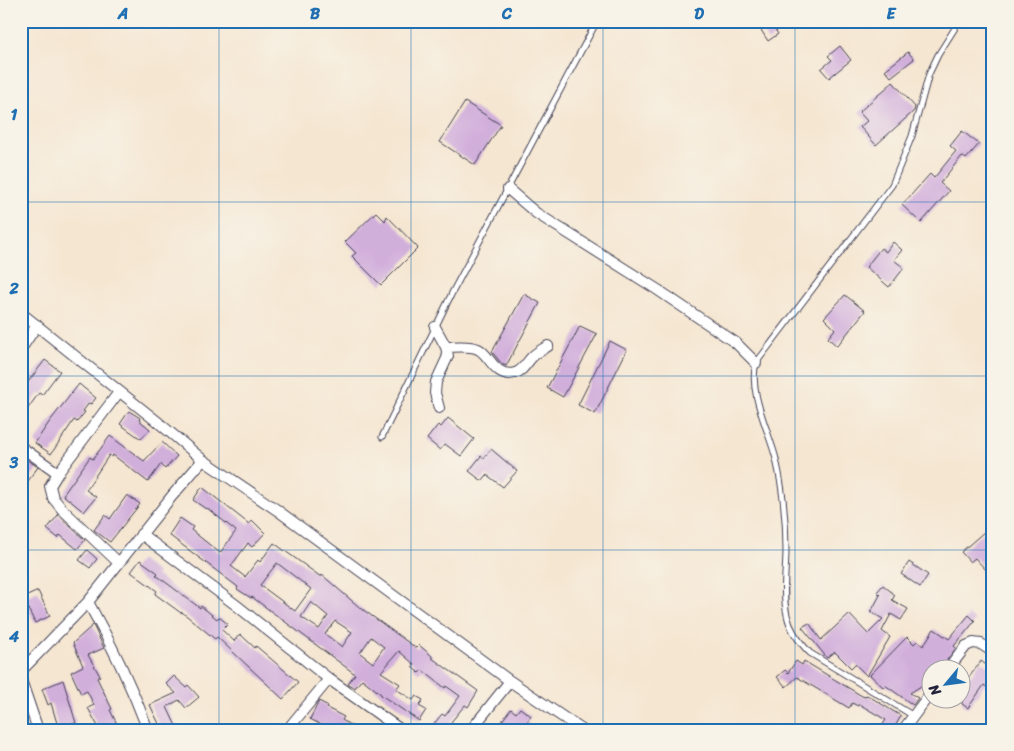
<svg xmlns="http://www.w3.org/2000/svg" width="1014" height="751" font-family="Sriracha,sans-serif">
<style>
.building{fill:#d1afdb;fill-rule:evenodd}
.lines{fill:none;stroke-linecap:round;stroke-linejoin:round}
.service-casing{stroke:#423f52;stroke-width:7}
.minor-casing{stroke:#423f52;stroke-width:12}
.service{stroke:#fff;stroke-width:5}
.minor{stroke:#fff;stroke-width:10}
.grid{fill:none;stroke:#1f6fb2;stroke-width:1;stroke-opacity:0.55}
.neatline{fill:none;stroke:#1f6fb2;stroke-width:2}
.grid-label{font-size:16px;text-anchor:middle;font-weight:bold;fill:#1f6fb2}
</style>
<rect width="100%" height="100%" fill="#f7f3e8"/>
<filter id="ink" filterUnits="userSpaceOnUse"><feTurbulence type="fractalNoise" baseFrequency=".02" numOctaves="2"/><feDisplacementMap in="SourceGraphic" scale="10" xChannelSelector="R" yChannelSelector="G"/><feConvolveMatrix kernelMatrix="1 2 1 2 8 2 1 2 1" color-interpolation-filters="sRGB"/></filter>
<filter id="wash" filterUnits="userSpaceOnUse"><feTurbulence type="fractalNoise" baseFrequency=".0096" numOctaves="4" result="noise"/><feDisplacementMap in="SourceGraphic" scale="20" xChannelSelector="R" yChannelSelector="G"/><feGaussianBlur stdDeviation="1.12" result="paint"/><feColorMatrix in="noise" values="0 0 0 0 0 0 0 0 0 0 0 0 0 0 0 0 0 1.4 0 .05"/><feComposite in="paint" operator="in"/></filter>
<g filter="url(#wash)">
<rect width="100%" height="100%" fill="#f5e6d1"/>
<g id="blocks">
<!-- building -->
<path class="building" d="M771,23l7,11 -10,7 -7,-11z
M840,46l11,14 -22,18 -8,-9 11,-9 -4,-4z
M908,52l6,7 -23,18 -6,-7z
M893,82l22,25 -1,4 -38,34 -16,-18 7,-6 -8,-9z
M465,102l36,23 -26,40 -35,-23z
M962,131l17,13 -13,15 -4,-3 -22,27 9,8 -28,32 -19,-18 28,-31 4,4 22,-27 -6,-5z
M376,212l9,9 2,-5 31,32 -37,37 -29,-29 4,-3 -11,-11z
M893,242l9,8 -8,10 10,8 -15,19 -23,-20 15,-19 5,4z
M524,294l16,9 -34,63 -4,-2 -10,-12z
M845,295l20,16 -28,35 -9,-8 7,-9 -11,-11z
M580,326l17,8 -34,63 -16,-9z
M610,341l17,9 -32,64 -17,-9z
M45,360l15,11 -18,24 -3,-2 -18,25v-27z
M79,384l17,14 -5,6 -2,-1 -6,8 2,1 -8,10 -3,-2 -23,34 -16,-11 15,-22z
M129,411l11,7 -1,2 11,9 -9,10 -21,-15z
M448,418l26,21 -13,17 -16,-12 -5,6 -13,-11 11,-14 3,2z
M110,436l34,25 18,-19 15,14 -12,13 -4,-5 -13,18 -35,-27 -1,2 -3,-2 -23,35 10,7 -12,15 -21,-17 27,-38 3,2z
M491,449l26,22 -14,16 -16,-12 -5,6 -13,-10 12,-15 3,2z
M21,456l17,11 -17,24z
M202,487l47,37 3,-4 13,13 -13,14 -4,-4 -17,23 14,11 13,-17 2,2 14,-19 47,34 1,-2 36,31 58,42 3,-3 13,11v2l46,33 -10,16 -3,-2 -14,17 5,3 -3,5h-24l13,-16 3,2 15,-20 -14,-10 -1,2 -23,-18 -3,3 -7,-6 3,-2 -16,-14 -18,21 19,12 -4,5 17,11 3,-4 7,4 -4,6 7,4 -7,11 -38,-26v-1l-19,-15 -7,9 -7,-5 7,-9 -103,-77 -1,1 -14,-9 1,-2 -69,-52 11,-17 13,9 -2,3 29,23 16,-22 -29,-23 -1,1 -13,-9zM277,563l34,26 -16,22 -35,-26zM311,602l17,14 -9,13 -18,-12zM335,621l17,11 -10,15 -17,-13zM371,637l13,10 -11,16 -13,-10z
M127,495l13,9 -30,38 -16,-12 11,-15 5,4z
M58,515l27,25 -8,9 -17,-14 -2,3 -11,-9z
M993,524v42l-6,5 -12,-13 -5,4 -9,-10z
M87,550l10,9 -7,9 -11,-8z
M140,560l18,13 -2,2 44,33 1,-2 16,13 2,-2 9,7 -6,6 12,11 6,-7 15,14 1,-2 42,36 -15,17 -66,-62 -2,2 -33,-27 -1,1 -26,-19 2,-3 -26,-19z
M909,562l19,13 -8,12 -19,-13z
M883,585l12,10 -3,5 16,9 -7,11 -10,-6 -9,17 8,6 -23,39 -12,-12 -4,4 -16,-16 -8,6 -25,-31 7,-4 12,17 28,-26 19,20 15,-15 -12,-7 9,-17 -3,-3z
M38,591l12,25 -15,7 -12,-25z
M969,615l6,6 -21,25 2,2 -12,16 -2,4h-10v11l-22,14 8,5 -5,7 -28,-20 -2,2 -13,-12 37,-38 7,7 3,-3 6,5 11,-17 15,10z
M93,625l11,23 -16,7 12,21 -3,2 15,31 -2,1 10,20h-20l-12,-22 6,-3 -7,-14 -6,3 -10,-22 12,-6 -10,-23z
M796,661l6,4 2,-4 58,35 3,1 2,-2 34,21 -8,14h-14l7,-10 -27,-16 -1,2 -6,-3 -3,5 -52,-31 -11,10 -9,-10 8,-7 3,3z
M981,661l12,9v14l-4,5 -5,-4 -16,23 -6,-4v-17z
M174,676l12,11 2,-2 11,12 -13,11 -7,-8 -12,7 11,23h-16l-12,-25 26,-12 -10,-9z
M63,680l13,43 -4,1 1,3 -14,3 -8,-27 -3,2 -6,-16z
M319,701l9,5 -1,2 17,9 -2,3 16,10h-27l-21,-11z
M520,708l11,8 -4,6 4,3 -4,5h-32l16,-21 5,4z"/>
</g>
</g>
<g filter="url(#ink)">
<use href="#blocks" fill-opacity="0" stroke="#423f52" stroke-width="1"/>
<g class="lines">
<defs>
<path id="service" d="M382,437l70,-144 145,-272
M912,715l-102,-62c-10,-10 -20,-23 -23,-38 -5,-21 -1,-44 -1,-65 0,-30 -3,-61 -10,-91 -7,-28 -28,-67 -20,-96l136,-178 20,-49 17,-62 9,-19 17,-27 1,-7"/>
<path id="minor" d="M508,189l28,24 122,77 78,53 20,20
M21,313l138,110 44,37 74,50 233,171 72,49
M435,327l11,20 2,9 -12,26 -1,11 4,15
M446,347c10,0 23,-2 32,2 11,4 17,30 37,24 8,-2 12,-11 17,-16 5,-5 11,-8 16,-11
M21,349l16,-24
M21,447l37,26 -8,13 3,12 9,11 57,54
M58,473l61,-81
M141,534l95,71 93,74 72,51
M88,602c23,41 43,83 60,128
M949,668l17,-22 7,-3 8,1 12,8
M21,671l67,-69 84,-106 31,-36
M21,680l17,50
M287,730l42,-51
M471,730l39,-49
M903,730l29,-39"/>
</defs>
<!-- service casing -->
<use href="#service" class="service-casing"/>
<!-- minor casing -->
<use href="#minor" class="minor-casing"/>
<!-- service -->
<use href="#service" class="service"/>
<!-- minor -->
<use href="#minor" class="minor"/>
</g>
</g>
<!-- grid -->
<path class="grid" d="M219,21v709M411,21v709M603,21v709M795,21v709M21,202h972M21,376h972M21,550h972"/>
<!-- margin -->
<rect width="1014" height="751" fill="none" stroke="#f7f3e8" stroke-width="55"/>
<!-- north arrow -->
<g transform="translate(946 684) rotate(241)"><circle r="24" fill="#f7f3e8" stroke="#a29fa3"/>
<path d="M0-4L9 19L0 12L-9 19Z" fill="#1f6fb2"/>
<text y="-8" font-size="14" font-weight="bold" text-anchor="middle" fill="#22223b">N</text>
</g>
<rect x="28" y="28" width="958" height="696" class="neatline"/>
<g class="grid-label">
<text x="123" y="19">A</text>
<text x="315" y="19">B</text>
<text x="507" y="19">C</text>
<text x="699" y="19">D</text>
<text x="891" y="19">E</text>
<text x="14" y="120">1</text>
<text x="14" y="294">2</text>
<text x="14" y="468">3</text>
<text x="14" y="642">4</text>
</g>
</svg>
